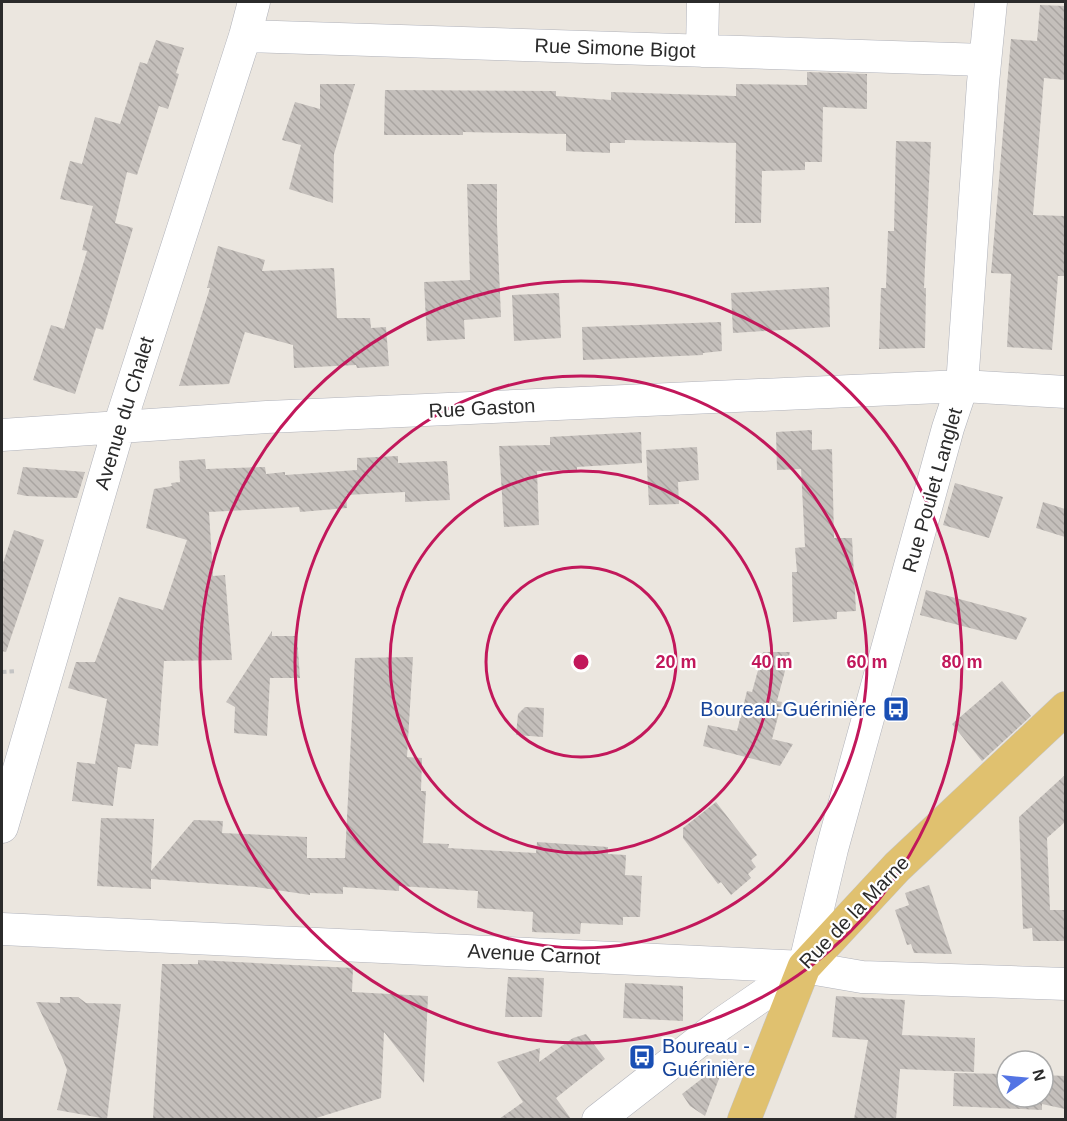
<svg xmlns="http://www.w3.org/2000/svg" width="1067" height="1121" font-family="Helvetica,sans-serif">
<style>
.building{fill:url(#building-back-hatch)}
.lines{fill:none;stroke-linecap:round;stroke-linejoin:round}
.minor-casing{stroke:#b0b2ba;stroke-width:33}
.major-casing{stroke:#c4c4c4;stroke-width:34}
.path{stroke:#c4c4c4;stroke-width:4;stroke-dasharray:4.5 3;stroke-linecap:butt}
.minor{stroke:#fff;stroke-width:32}
.major{stroke:#e0c16f;stroke-width:33}
.ring{fill:none;stroke:#c2185b;stroke-width:3}
.labels{text-anchor:middle;dominant-baseline:central;stroke-width:4.5;stroke-linejoin:round;paint-order:stroke}
.street-label{font-size:20px;fill:#2b2b2b;stroke:#fff}
.transit-label{font-size:20px;fill:#164399;stroke:#fff;text-anchor:end}
.centre{fill:#c2185b;stroke:#fff;stroke-width:3}
.ring-label{font-size:18px;text-anchor:middle;font-weight:bold;fill:#c2185b;stroke:#fff;stroke-width:4.5;stroke-linejoin:round;paint-order:stroke}
</style>
<defs>
<pattern id="building-back-hatch" width="6" height="6" patternUnits="userSpaceOnUse" patternTransform="scale(1.5)"><rect width="6" height="6" fill="#c4bfbb"/><path d="M-1 5l2 2M0 0l6 6M5-1l2 2" fill="none" stroke="#a9a4a1"/></pattern>
</defs>
<rect width="100%" height="100%" fill="#ebe6df"/>
<!-- building -->
<path class="building" d="M1040,5l25,1v74l-21,-2 -11,137 32,1v60h-7l-6,74 -45,-3 4,-73 -20,-1 20,-234 26,2z
M156,40l28,8 -8,25 3,1 -11,35 -9,-3 -22,69 -10,-3 -12,51 18,5 -30,102 -7,-2 -21,66 -42,-14 18,-55 13,4 23,-78 -5,-1 11,-44 -33,-7 10,-38 12,3 13,-47 25,7 20,-62 7,2z
M807,72l60,2v35l-44,-2 -1,55h-17v8l-43,1 -1,52h-26l1,-80 -111,-3v3h-15v10l-44,-2v-17l-103,-2v3h-79l1,-45 171,1v5l55,4v-8l125,4v-12l71,1z
M320,84h35l-21,70 -1,49 -44,-14 12,-44 -19,-5 13,-38 25,7z
M896,141l35,1 -7,146h2l-1,60 -46,1 2,-61h5l2,-57h6z
M467,184h30v40l4,93 -37,3 1,19 -38,2 -3,-59 46,-2z
M218,246l47,14 -3,11 72,-3 3,50h33l1,10 15,-1 3,39 -32,2 -1,-3 -62,3 -1,-23 -48,-13 -16,52 -50,2 31,-98h-3z
M829,287l1,40 -97,6 -2,-40z
M559,293l2,45 -47,3 -2,-46z
M721,322l1,29 -19,2v2l-120,5 -1,-33z
M812,430v20l20,-1 2,89h18l4,73 -19,1v7l-44,3 -1,-50h5l-2,-24 10,-1 -4,-78 -24,1 -1,-38z
M641,432l1,31 -65,4v3l-40,1 2,54 -35,2 -5,-81 51,-1v-8z
M697,447l2,33 -21,2 1,22 -30,1 -3,-55z
M398,456v7l49,-2 3,39 -45,2v-10l-59,3 1,13 -47,4 -1,-5 -90,5 4,64 12,-1 7,85 -68,1 -6,85 -23,-2 -4,25 -13,-2 -5,39 -41,-5 5,-39 18,2 12,-65 -39,-11 8,-26h19l24,-65 44,13 24,-70 -41,-12 8,-39 18,-3 -1,-3 9,-1 -1,-21 26,-2 1,10 59,-2 1,7 19,-2v3l72,-5v-12z
M23,467l62,5 -8,26 -51,-2 -9,-2z
M955,483l48,14 -14,41 -46,-13z
M1043,502l22,7v28l-29,-9z
M14,530l30,10 -38,112 -4,-1v-85z
M926,590l85,23 16,5 -11,22 -96,-25z
M272,631v5h25l3,42h-30l-3,58 -33,-3 1,-26 -9,-5z
M763,652h27l-13,49 5,1 -10,37 21,5 -13,22 -77,-20 5,-21 29,6 10,-40 5,1z
M413,657l-6,100 15,1 -1,33h5l-3,52 26,1 -1,4 88,5 1,-11 71,5v7l18,1 -1,20 17,1 -2,41h-17v8l-42,-2 -1,11 -48,-2 1,-20 -56,-4 1,-17 -79,-5v5l-56,-4v7l-33,-1v2l-54,-8 -105,-8v10l-54,-3 4,-68 53,1 -3,52 43,-51 29,1 -1,12 85,4v21h38l10,-200z
M1002,681l29,35 -49,45 -30,-37z
M525,707l19,1 -1,29 -27,-2 2,-21z
M1065,775v47l-18,16 3,72h15v31h-32l-1,-13 -9,1 -4,-112z
M716,802l41,53 -6,5 5,7 -8,7 3,4 -20,17 -10,-13 -3,2 -35,-46v-10z
M929,885l23,69 -38,-1 -3,-9 -4,1 -12,-35 14,-5 -4,-12z
M198,960l155,8 -1,24 76,4 -4,87 -40,-51 -3,66 -68,21h-160l9,-155h36z
M508,977l36,1 -2,39h-37z
M625,983l58,3v35l-60,-3z
M836,996l69,4 -3,35 73,3 -1,34 -74,-3 -4,50h-42l14,-79 -36,-3z
M60,997h18l8,6 35,1 -14,115 -50,-9 10,-40 -5,-13 -26,-55 24,1z
M586,1034l19,25 -49,39 15,21h-72l24,-17 -26,-40 43,-14 -1,14 34,-24z
M726,1060l-21,56 -15,-10 -8,-12z
M954,1073l53,1v23h36v-22l22,1v33l-23,-5v6l-89,-4z"/>
<g class="lines">
<defs>
<path id="minor" d="M245,36l740,24
M702,51l1,-49
M2,435l265,-18 695,-31 104,6
M2,827l117,-400 126,-391 9,-34
M2,929l802,38 58,10 204,7
M804,967l28,-118 116,-421 14,-42 21,-303 8,-81
M598,1120l123,-96 83,-57"/>
<path id="major" d="M744,1120l60,-153 93,-100 169,-159"/>
</defs>
<!-- minor casing -->
<use href="#minor" class="minor-casing"/>
<!-- major casing -->
<use href="#major" class="major-casing"/>
<!-- path -->
<path class="path" d="M2,672l14,-1"/>
<!-- minor -->
<use href="#minor" class="minor"/>
<!-- major -->
<use href="#major" class="major"/>
</g>
<!-- distance rings -->
<g class="ring">
<circle cx="581" cy="662" r="95"/>
<circle cx="581" cy="662" r="191"/>
<circle cx="581" cy="662" r="286"/>
<circle cx="581" cy="662" r="381"/>
</g>
<!-- icons -->
<defs>
<symbol id="bus-square" viewBox="-11 -11 22 22"><rect x="-9" y="-9" width="18" height="18" rx="4" fill="#1a4fb4" stroke="#fff"/><path d="M-5-6H5V4H4V6H2V4H-2V6H-4V4H-5ZM-3.5-4V0h7V-4ZM-3.5 1.2v1.5H-2V1.2ZM2 1.2v1.5H3.5V1.2Z" fill="#fff"/></symbol>
</defs>
<g fill-rule="evenodd">
<use href="#bus-square" x="881" y="694" width="30" height="30"/>
<use href="#bus-square" x="627" y="1042" width="30" height="30"/>
</g>
<g class="labels">
<!-- street labels -->
<g class="street-label">
<text transform="translate(615 48) rotate(2)">Rue Simone Bigot</text>
<text transform="translate(482 408) rotate(-3)">Rue Gaston</text>
<text transform="translate(124 413) rotate(-73)">Avenue du Chalet</text>
<text transform="translate(932 490) rotate(-74)">Rue Poulet Langlet</text>
<text transform="translate(854 912) rotate(-46)">Rue de la Marne</text>
<text transform="translate(534 954) rotate(3)">Avenue Carnot</text>
</g>
<!-- transit labels -->
<g class="transit-label">
<text x="876" y="709">Boureau-Guérinière</text>
<text x="662" y="1046" text-anchor="start">Boureau -<tspan x="662" dy="23">Guérinière</tspan></text>
</g>
</g>
<circle cx="581" cy="662" r="9" class="centre"/>
<g class="ring-label">
<text x="676" y="668">20 m</text>
<text x="772" y="668">40 m</text>
<text x="867" y="668">60 m</text>
<text x="962" y="668">80 m</text>
</g>
<!-- border -->
<rect width="1067" height="1121" fill="none" stroke="#2b2b2b" stroke-width="6"/>
<!-- north arrow -->
<g transform="translate(1025 1079) rotate(75)"><circle r="28" fill="#ffffff" stroke="#aaaaaa" stroke-width="1.5"/>
<path d="M0-4.5L10 22L0 15L-10 22Z" fill="#5374e4"/>
<text y="-9" font-size="16" font-weight="bold" text-anchor="middle" fill="#2b2b2b">N</text>
</g>
</svg>
